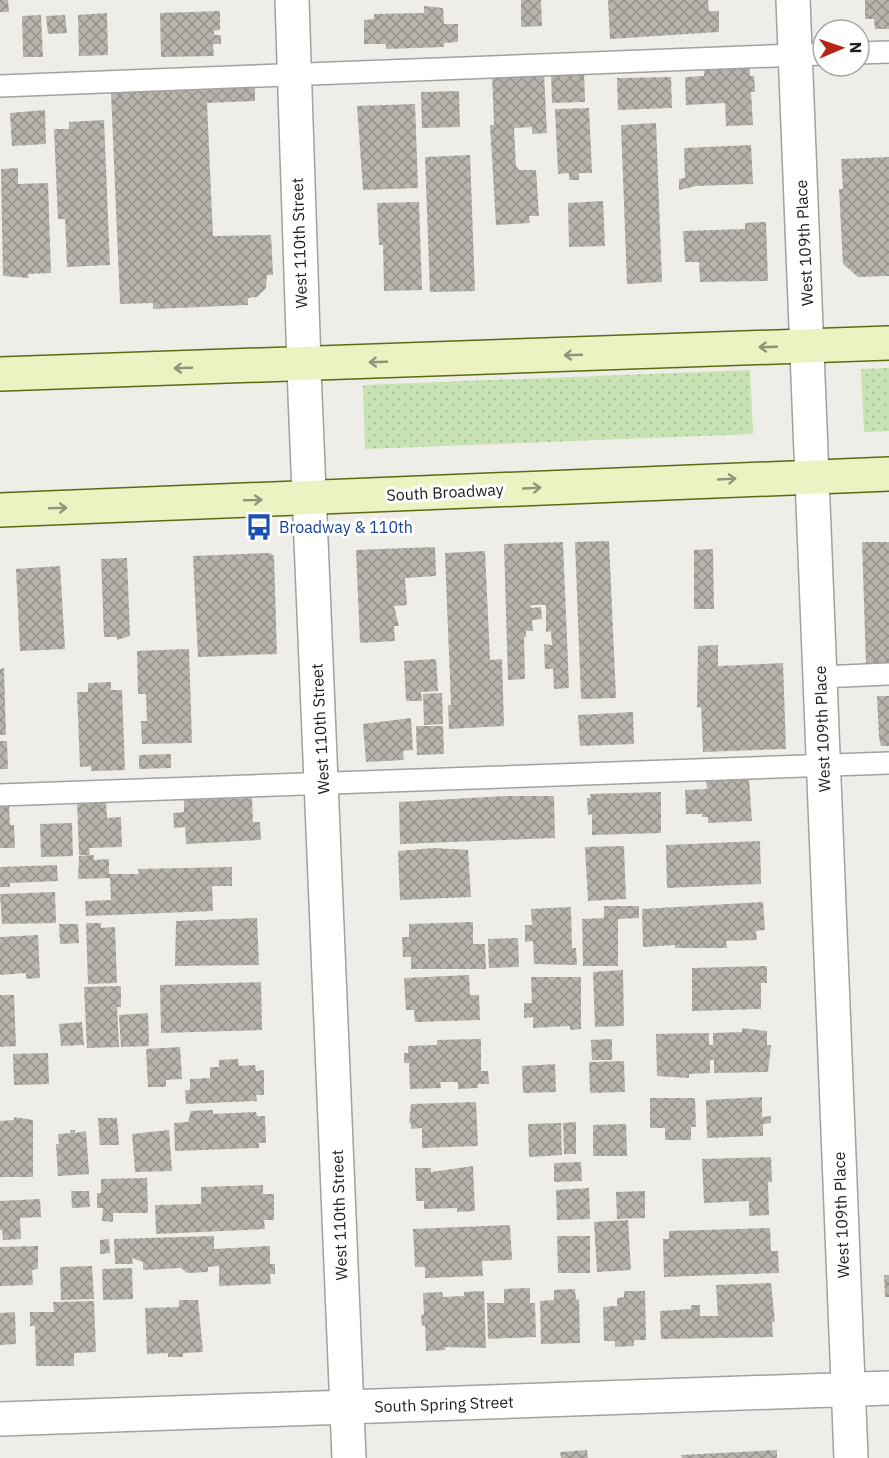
<svg xmlns="http://www.w3.org/2000/svg" width="889" height="1458" font-family="'IBM Plex Sans',sans-serif">
<style>
.grass{fill:url(#grass-dots)}
.building{fill:url(#building-cross-hatch)}
.lines{fill:none;stroke-linecap:round;stroke-linejoin:round}
.lane-casing{stroke:#a1a1a1;stroke-width:24}
.street-casing{stroke:#a1a1a1;stroke-width:36}
.secondary-casing{stroke:#5c6b12;stroke-width:36}
.lane{stroke:#fff;stroke-width:21}
.street{stroke:#fff;stroke-width:33}
.secondary{stroke:#edf2c2;stroke-width:33}
.oneway{stroke:#919479}
.labels{text-anchor:middle;dominant-baseline:central;stroke-width:6;stroke-linejoin:round;paint-order:stroke}
.street-label{font-size:16px;fill:#202020;stroke:#fff}
.transit-label{font-size:16px;fill:#164399;stroke:#fff;text-anchor:start}
</style>
<defs>
<pattern id="grass-dots" width="8" height="8" patternUnits="userSpaceOnUse" patternTransform="scale(1.5)"><rect width="8" height="8" fill="#c8e3b3"/><path d="M2 2h.1M6 6h.1" fill="none" stroke="#acc29a" stroke-width="1.8" stroke-linecap="round"/></pattern>
<pattern id="building-cross-hatch" width="8" height="8" patternUnits="userSpaceOnUse" patternTransform="scale(1.5)"><rect width="8" height="8" fill="#b8b3ad"/><path d="M0 0l8 8M0 8l8-8" fill="none" stroke="#95918c"/></pattern>
</defs>
<rect width="100%" height="100%" fill="#efede7"/>
<!-- grass -->
<path class="grass" d="M889,368v63l-25,1 -3,-63z
M750,370l3,64 -388,15 -2,-64z"/>
<!-- building -->
<path class="building" d="M0,0h8l1,12h-9z
M521,0h20l1,26 -21,1z
M608,0h100l1,11h10v21l-109,7z
M865,0h24v29h-14l-1,-10h-9z
M424,6l19,2 1,16h14v18l-14,1v4l-58,2v-5h-22v-24l10,-1v-5l50,-1z
M220,11v19l-6,1v4h7v9h-8l1,12 -53,1 -1,-44z
M107,13l1,42 -29,1 -1,-41z
M41,15l2,42h-20l-1,-41z
M65,15l2,18 -19,1 -2,-18z
M750,68v8h4l1,16h-4l2,33 -27,1 -1,-23 -39,2 -1,-28 19,-1v-6z
M584,72l1,30 -33,1 -1,-29z
M544,73l3,60 -15,1v-7l-18,1 2,38 3,4h17l3,46h-10l1,7 -34,2 -6,-100h4l-2,-49z
M671,77l1,31 -54,2 -1,-32z
M255,84v17l-48,2 6,133 58,-1 2,40h-6l-1,13 -9,9 -9,1v7l-95,4v-6l-33,1 -9,-212z
M459,91l1,36 -38,1 -1,-36z
M415,104l3,84 -55,2 -6,-84z
M589,108l3,65h-13v7h-10v-7l-11,1 -3,-65z
M45,110l1,34 -34,2 -2,-33z
M104,120l6,145 -43,2 -2,-48h-7l-4,-90h15v-7z
M656,123l6,159 -35,2 -6,-159z
M751,145l2,39 -57,2 -17,4v-11l6,-1 -1,-30z
M470,155l5,136 -45,1 -5,-135z
M889,157v119l-31,1 -15,-13 -4,-75h4l-2,-30z
M18,168v16l30,-1 3,90 -23,1 1,4 -26,-2 -2,-107z
M603,201l2,45 -36,1 -1,-44z
M419,202l3,88 -38,1 -1,-46h-4l-2,-42z
M766,222l2,59 -68,1 -1,-20h-14l-2,-31 62,-2v-6z
M609,541l7,157 -35,1 -6,-157z
M563,542l6,146 -15,1 -1,-20h-8l-1,-25 8,1 -1,-14 -5,1v-27h-15v3l10,-1 1,12 -10,1 1,11h-7v6h-2l1,42 -17,1 -4,-136z
M862,542h27v122l-23,1z
M435,547l1,29 -31,2 2,27 -13,1 5,20h-5l1,15 -35,2 -4,-93z
M713,549l1,60h-20v-59z
M485,551l5,109 12,-1 2,67 -55,3 -1,-24h3l-6,-152z
M270,553l4,3 3,98 -79,3 -5,-101z
M127,558l3,78 -13,4v-3h-13l-3,-78z
M60,566l5,83 -45,2 -4,-82z
M718,645v21l65,-3 3,86 -83,3 -2,-45 -4,1 1,-62z
M189,649l3,94 -50,1 -1,-23h6l-1,-27h-8l-1,-43z
M436,659l2,32 -17,1 1,9h-16l-2,-40z
M4,668l2,67h-6v-66z
M111,682v8h11l3,80 -34,1v-5l-11,1 -3,-75h11v-9z
M442,693l1,31 -19,1 -1,-31z
M877,696h12v50h-8l-2,-9z
M633,712l1,32 -54,2 -2,-31z
M411,718l2,32 -10,1 1,9 -38,2 -3,-38z
M416,726h27l1,28 -27,1z
M0,741h7l1,28h-8z
M171,754v14l-32,1v-14z
M749,779l3,42 -44,2v-6h-6v-3h-16l-1,-24 22,-1 -1,-8z
M661,792v41l-69,2v-21l-4,1 -1,-17h4l-1,-4z
M505,796h49l1,42 -155,6 -1,-42z
M252,798l1,24h7l1,18 -75,4 -1,-17 -11,1 -1,-15 11,-1v-12z
M106,800l1,18 14,-1 1,30 -33,1 1,7h-11l-2,-54z
M9,806l1,19h4l1,23h-15v-41z
M72,823l1,33 -32,1 -1,-33z
M760,841l1,43 -94,4 -1,-43z
M624,846l2,53 -38,2 -3,-54z
M434,848l34,2 3,47 -71,3 -2,-49z
M94,855v5l15,-1v15h30l-1,-5 94,-2v19h-20l1,25 -127,5 -1,-15 26,-1 -1,-22 -32,1 1,-23z
M57,865l1,16 -48,2v4h-10v-20z
M55,892l1,31 -54,1 -2,-30z
M763,902l2,28 -9,1 1,9 -31,1 1,7h-52v-3l-32,2 -1,-38z
M604,906h35v12l-21,1v47h-35l-1,-47 22,-1z
M571,907l1,41h4l1,17 -43,-1 -1,-23 -8,1v-17h7l-1,-16z
M257,918l2,47 -84,1 1,-45z
M473,922v22h12l1,25h-75v-12h-8l-1,-20h7v-13z
M86,923h15v5l14,-1 2,56 -29,1z
M59,924h19l1,19 -19,1z
M38,935l2,43 -14,1v-6l-26,2v-38z
M518,938l1,29 -30,1 -1,-29z
M767,966v17h-6v26l-69,2v-43z
M623,970l1,56 -29,1 -2,-55z
M469,975l1,20h9l1,25 -65,2 -1,-12h-8l-2,-32z
M531,977h50v52l-11,1v-4l-37,2v-11l-9,1v-15h8z
M261,982l1,48 -101,3 -1,-48z
M121,986v21h-4l2,40 -32,1 -3,-61z
M0,995h14l2,51 -16,1z
M148,1013l1,33 -28,1 -2,-32z
M82,1022l2,23 -23,1 -2,-22z
M742,1028l25,3v14h4l-3,27 -54,1v-13h-4v13l-21,1v4l-32,-2 -1,-42 53,-1v12h4v-12l29,-1z
M481,1039v32h7l1,13h-11v4l-20,1v-7h-18l1,6 -31,1 -1,-26h-5v-10h4v-7l29,-1v-5z
M612,1039v21h-20l-1,-20z
M180,1047l2,32 -16,1v7h-18l-2,-38z
M48,1053l1,31 -35,1 -1,-31z
M238,1059l1,7 16,-1 1,6 8,-1v25h-8l1,6 -71,3 -1,-14h5v-11l20,-1v-11h9v-7z
M624,1061l1,31 -35,1 -1,-31z
M555,1064l1,28 -33,1 -1,-27z
M762,1097v20l9,-1v7l-8,1v12l-56,2 -1,-38z
M650,1098h45l1,29h-5v13h-26v-12h-15z
M476,1102l2,44 -56,2v-20l-11,1v-6h-2l2,-19z
M213,1110v4l43,-2 1,4h8l1,27h-7v5l-84,3 -1,-28 14,-1 3,-11z
M14,1117l19,3v57h-33v-56l14,-1z
M98,1118h19l2,27h-19z
M576,1122v32h-12l-1,-31z
M561,1123l1,32 -33,2 -1,-33z
M626,1124l1,32h-34v-31z
M70,1130h5v3l11,-2 3,43 -31,2 -2,-32h3l-1,-10 12,-1z
M169,1130l3,41 -37,1 -3,-38z
M771,1157l1,25h-4l1,33 -20,1v-15l-45,2 -2,-44z
M581,1162l1,19 -28,1v-19z
M473,1166l2,45 -18,1v-4l-33,1v-8h-8l-1,-33h16v4z
M147,1178l1,35h-35v9l-11,-1 1,-13h-6v-15h4v-14z
M263,1185v9h11v26h-10l1,9 -109,5 -1,-29 46,-1v-17z
M589,1188l1,31 -33,1 -1,-30z
M71,1191h18l1,16 -18,1z
M645,1191v27l-28,1 -1,-27z
M40,1199l1,18 -21,1 1,21 -18,1 -1,-10h-2v-29z
M628,1220l3,50 -34,2 -3,-50z
M510,1225l2,35 -30,1 1,15 -58,2v-11h-10l-2,-38z
M770,1228l1,23h7l1,22 -115,4 -1,-38h6v-8z
M214,1236v13l56,-3v18h5v10h-5l1,10 -52,2v-20l-11,1v5l-21,1 -6,-5 -38,2v-8l-11,-4 1,6h-18l-1,-25z
M557,1236h33v37h-32z
M109,1239l1,14 -10,1v-14z
M38,1246v23l-6,1 1,15 -33,1v-39z
M92,1266l2,33 -33,1 -1,-33z
M132,1268l1,31 -30,1 -1,-31z
M884,1275h5v22h-4z
M771,1283l4,39h-3l1,15 -112,2 -1,-28 31,-2v-4h9v11h18l-2,-31z
M530,1288v15h5l1,34 -48,2 -1,-36h17v-14z
M575,1289l1,11 3,-1 1,44 -39,1 -1,-43 14,-1v-10z
M484,1291l2,57 -41,-1v3l-19,1 -1,-26 -3,1 -1,-11 3,-1 -1,-21 19,-1 1,5 21,-1v-4z
M624,1291h21l1,49h-12v6l-19,1v-6h-11l-1,-34 14,-1v-8l7,-1z
M179,1300h19l5,52 -20,1v4h-15v-4l-21,1 -2,-46 34,-1z
M94,1301l2,51 -22,1v13h-38l-1,-40h-5v-14h24l-1,-10z
M15,1312l1,32 -16,1v-32z
M587,1450l1,8h-27l-1,-6z
M777,1450v8h-95l-1,-3z"/>
<g class="lines">
<defs>
<path id="lane" d="M859,53l30,-1
M0,86l823,-32
M820,677l69,-3
M0,795l889,-32"/>
<path id="street" d="M292,0l13,395 44,1063
M793,0l58,1458
M0,1419l889,-31"/>
<path id="secondary" d="M0,374l889,-31
M0,510l889,-36"/>
</defs>
<!-- lane casing -->
<use href="#lane" class="lane-casing"/>
<!-- street casing -->
<use href="#street" class="street-casing"/>
<!-- secondary casing -->
<use href="#secondary" class="secondary-casing"/>
<!-- lane -->
<use href="#lane" class="lane"/>
<!-- street -->
<use href="#street" class="street"/>
<!-- secondary -->
<use href="#secondary" class="secondary"/>
</g>
<!-- one-way arrows -->
<defs><path id="oneway-shaft" d="M-6 0H5M1.5-3L5.5 0L1.5 3" fill="none" stroke-width="1.6" stroke-linecap="round" stroke-linejoin="round" transform="scale(1.5)"/></defs>
<g class="oneway">
<use href="#oneway-shaft" transform="translate(768 347) rotate(178)"/>
<use href="#oneway-shaft" transform="translate(573 355) rotate(178)"/>
<use href="#oneway-shaft" transform="translate(378 362) rotate(178)"/>
<use href="#oneway-shaft" transform="translate(183 368) rotate(178)"/>
<use href="#oneway-shaft" transform="translate(727 479) rotate(-3)"/>
<use href="#oneway-shaft" transform="translate(532 488) rotate(-3)"/>
<use href="#oneway-shaft" transform="translate(253 500) rotate(-2)"/>
<use href="#oneway-shaft" transform="translate(58 508) rotate(-2)"/>
</g>
<!-- icons -->
<defs>
<symbol id="bus-bare" viewBox="-9 -9 18 18"><path d="M-5-6H5V4H4V6H2V4H-2V6H-4V4H-5ZM-3.5-4V0h7V-4ZM-3.5 1.2v1.5H-2V1.2ZM2 1.2v1.5H3.5V1.2Z" fill="#1a4fb4" stroke="#fff" stroke-width="2.5" paint-order="stroke"/></symbol>
</defs>
<g fill-rule="evenodd">
<use href="#bus-bare" x="240" y="508" width="38" height="38"/>
</g>
<g class="labels">
<!-- street labels -->
<g class="street-label">
<text transform="translate(299 243) rotate(-92)">West 110th Street</text>
<text transform="translate(804 243) rotate(-93)">West 109th Place</text>
<text transform="translate(445 492) rotate(-3)">South Broadway</text>
<text transform="translate(320 729) rotate(-93)">West 110th Street</text>
<text transform="translate(822 729) rotate(-92)">West 109th Place</text>
<text transform="translate(339 1215) rotate(-92)">West 110th Street</text>
<text transform="translate(841 1215) rotate(-92)">West 109th Place</text>
<text transform="translate(444 1404) rotate(-2)">South Spring Street</text>
</g>
<!-- transit labels -->
<g class="transit-label">
<text x="279" y="527">Broadway &amp; 110th</text>
</g>
</g>
<!-- north arrow -->
<g transform="translate(841 48) rotate(88)"><circle r="28" fill="#ffffff" stroke="#a6a6a6" stroke-width="1.5"/>
<path d="M0-4.5L10 22L0 15L-10 22Z" fill="#b82318"/>
<text y="-9" font-size="16" font-weight="bold" text-anchor="middle" fill="#202020">N</text>
</g>
</svg>
